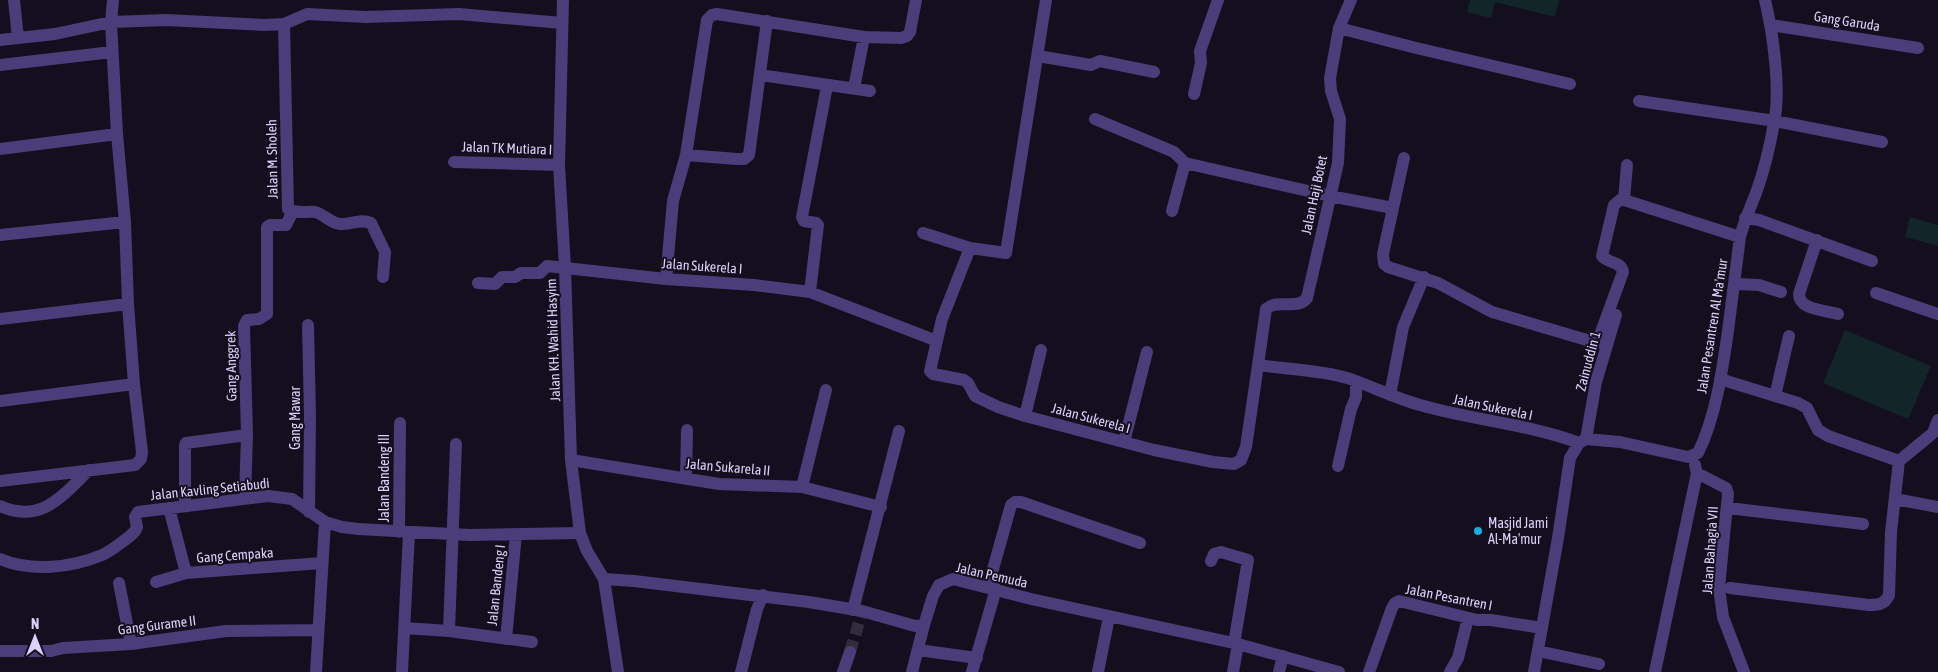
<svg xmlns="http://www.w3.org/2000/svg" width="1938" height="672" font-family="'Asap Condensed',sans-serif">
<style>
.green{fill:#122528}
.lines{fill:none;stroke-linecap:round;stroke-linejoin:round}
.minor-tunnel{stroke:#322c3f;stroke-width:12;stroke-dasharray:12 6;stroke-linecap:butt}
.minor{stroke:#493e79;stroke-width:12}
.tertiary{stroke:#493e79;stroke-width:12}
.poi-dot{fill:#17ade0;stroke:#140f1e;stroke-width:2}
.labels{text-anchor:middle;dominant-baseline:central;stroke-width:4;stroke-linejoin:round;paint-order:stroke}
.street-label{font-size:14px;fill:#dcd1fa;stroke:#140f1e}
.poi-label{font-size:14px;fill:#dcd1fa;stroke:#140f1e;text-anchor:start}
</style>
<rect width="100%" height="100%" fill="#140f1e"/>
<!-- green -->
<path class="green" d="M1470,0h89l-4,17 -60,-15 -4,16 -24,-6z
M1910,217l28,8v21l-33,-9z
M1845,330l86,36 -23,53 -85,-36z"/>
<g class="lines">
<!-- minor-tunnel -->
<path class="minor-tunnel" d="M850,652l11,-36"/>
<!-- minor -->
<path class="minor" d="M14,0l4,38
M1046,0l-40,253 -36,-5 -28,71 -12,52 3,3 31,6 4,3 7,13 23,11 27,9 129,34 59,12 21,2 7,-4 5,-13 12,-82c29,4 72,6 98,16 21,8 42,18 64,24 52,15 108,19 159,38
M284,24l4,185c7,5 18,2 27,3 9,2 15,11 25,12 11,1 20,-6 31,-1l14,29 -2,25
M1771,25l147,23
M1339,28l73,19 158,37
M0,40l55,-6 56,-12 55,-2 98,5 20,-1 23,-10 59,3 93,-3 103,9
M1038,56l53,9 9,-4 54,11
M0,65l112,-13
M760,75l110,16
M854,88l10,-51
M1194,94l7,-31 -1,-12 18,-51
M1639,101l136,20 107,21
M1095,119l79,33 11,11 145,33 63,12 -10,46 1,10 4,3 50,16 54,29 105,31 26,-71c-2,-11 -14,-8 -21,-16l12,-51 6,-5h4l116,37
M0,149l117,-15
M686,155l51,4h7l5,-4 18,-134
M454,162l105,3
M1624,200l3,-35
M1393,208l11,-50
M1172,211l13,-48
M1745,218l14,2 113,41
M923,233l47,15
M0,235l125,-13
M1817,240l-18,54c0,16 26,16 39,20
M666,279l7,-78 13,-46 21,-135 5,-5 5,-1 147,23 37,1 6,-2 3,-4 6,-32
M478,283l17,1 7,-7h13l6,-4h19l7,-7 119,13 88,6 56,7 127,49
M1735,284l24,1 22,7
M810,292l8,-67 -2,-2 -12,-2 -2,-4 25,-131
M1876,293l62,21
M0,319l128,-15
M308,325l2,91 -1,96
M1258,365l8,-56c12,-11 31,2 41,-11l31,-135 2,-44 -9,-28 -1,-13 9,-50 12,-28
M1720,379l78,24 9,5 11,22 10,6 71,25 34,-28 5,-13
M1390,395l13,-68 21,-50
M1775,396l14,-60
M0,401l134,-17
M1025,416l16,-66
M1586,439l10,-57 20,-67
M1124,442l23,-90
M571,460l148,24 83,3 79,20
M1338,466l13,-57 5,-12v-16
M1697,473l29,15 2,6 -9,94 4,29 21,55
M686,479l1,-49
M0,481l135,-16 6,-6 1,-7 -8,-68 -6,-80 -3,-82 -8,-88 -6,-112 2,-22
M802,487l24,-97
M245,498l2,-63 -3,-109 3,-6 12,-1 8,-5v-87l3,-2h16l7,-14
M1895,499l43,8
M185,505v-60l1,-2 61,-8
M0,506c41,18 61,-9 89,-36
M169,508l17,65 136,-10
M1728,508l135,16
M399,532l1,-109
M0,559c31,13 71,9 102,-4 7,-3 13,-8 19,-12 6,-5 14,-9 16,-16l-2,-10 3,-5 130,-16 24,3 33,23 17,5 16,2 112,6 110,-2
M1211,561l3,-7 7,-2 27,8 -14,84
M604,579l30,2 175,21 53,9 53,15 9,-1 9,-29 6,-11 14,-6 78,20 207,45 101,28
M156,582l30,-9
M119,583l12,61
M988,587l23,-82 4,-3h6l119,41
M1730,588l139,17c10,0 16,-1 20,-10l2,-63 8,-71
M853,610l46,-179
M404,628l45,3 83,11
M449,631l7,-187
M506,639l10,-105
M918,650l59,8
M0,651h51l12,-3 68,-4 95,-13 92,-1
M1538,651l61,13
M316,672l9,-150
M402,672l7,-139
M741,672l16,-63 6,-14
M843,672l7,-20
M912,672l12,-47
M972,672l24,-83
M1098,672l11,-55
M1233,672l5,-28
M1279,672l4,-16
M1369,672l23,-64 3,-5 4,-2 78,19h14l51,8
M1450,672l8,-14 10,-40
M1534,672l24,-134 12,-80 9,-15 7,-4 34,3 68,15 10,-4c18,-37 24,-81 30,-122 4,-31 8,-62 12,-94 4,-15 10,-29 16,-44 8,-22 14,-47 18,-70 7,-33 -1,-90 -9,-123
M1655,672l42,-199 -2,-8"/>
<!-- tertiary -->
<path class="tertiary" d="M563,0l-4,165 6,102 6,193 9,73 7,18 17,28 14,93"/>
</g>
<!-- markers -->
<circle class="poi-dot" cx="1478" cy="531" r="5"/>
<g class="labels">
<!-- street labels -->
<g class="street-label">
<text transform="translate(1847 21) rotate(9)">Gang Garuda</text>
<text transform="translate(507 148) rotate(2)">Jalan TK Mutiara I</text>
<text transform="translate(272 159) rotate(-91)">Jalan M. Sholeh</text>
<text transform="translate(1314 195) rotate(-78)">Jalan Haji Botet</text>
<text transform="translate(702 266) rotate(4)">Jalan Sukerela I</text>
<text transform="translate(1712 326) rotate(-81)">Jalan Pesantren Al Ma'mur</text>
<text transform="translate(553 340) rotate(-92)">Jalan KH. Wahid Hasyim</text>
<text transform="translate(1588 361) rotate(-75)">Zainuddin 1</text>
<text transform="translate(231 366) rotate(-91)">Gang Anggrek</text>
<text transform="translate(1493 407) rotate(12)">Jalan Sukerela I</text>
<text transform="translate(295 418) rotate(-90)">Gang Mawar</text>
<text transform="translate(1091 418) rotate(15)">Jalan Sukerela I</text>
<text transform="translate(728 467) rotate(5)">Jalan Sukarela II</text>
<text transform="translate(384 478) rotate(-90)">Jalan Bandeng III</text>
<text transform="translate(210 489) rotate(-6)">Jalan Kavling Setiabudi</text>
<text transform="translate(1710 550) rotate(-86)">Jalan Bahagia VII</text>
<text transform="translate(235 555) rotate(-4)">Gang Cempaka</text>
<text transform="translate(992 575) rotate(13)">Jalan Pemuda</text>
<text transform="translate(496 585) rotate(-84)">Jalan Bandeng I</text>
<text transform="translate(1449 597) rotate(11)">Jalan Pesantren I</text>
<text transform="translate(157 625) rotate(-7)">Gang Gurame II</text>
</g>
<!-- poi labels -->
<g class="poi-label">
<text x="1488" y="523">Masjid Jami<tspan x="1488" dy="16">Al-Ma'mur</tspan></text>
</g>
</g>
<!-- north arrow -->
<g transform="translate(35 637)" stroke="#140f1e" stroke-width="4" paint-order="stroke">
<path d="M0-4L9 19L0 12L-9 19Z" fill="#dcd1fa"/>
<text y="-8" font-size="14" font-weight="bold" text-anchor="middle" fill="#dcd1fa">N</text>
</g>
</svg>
